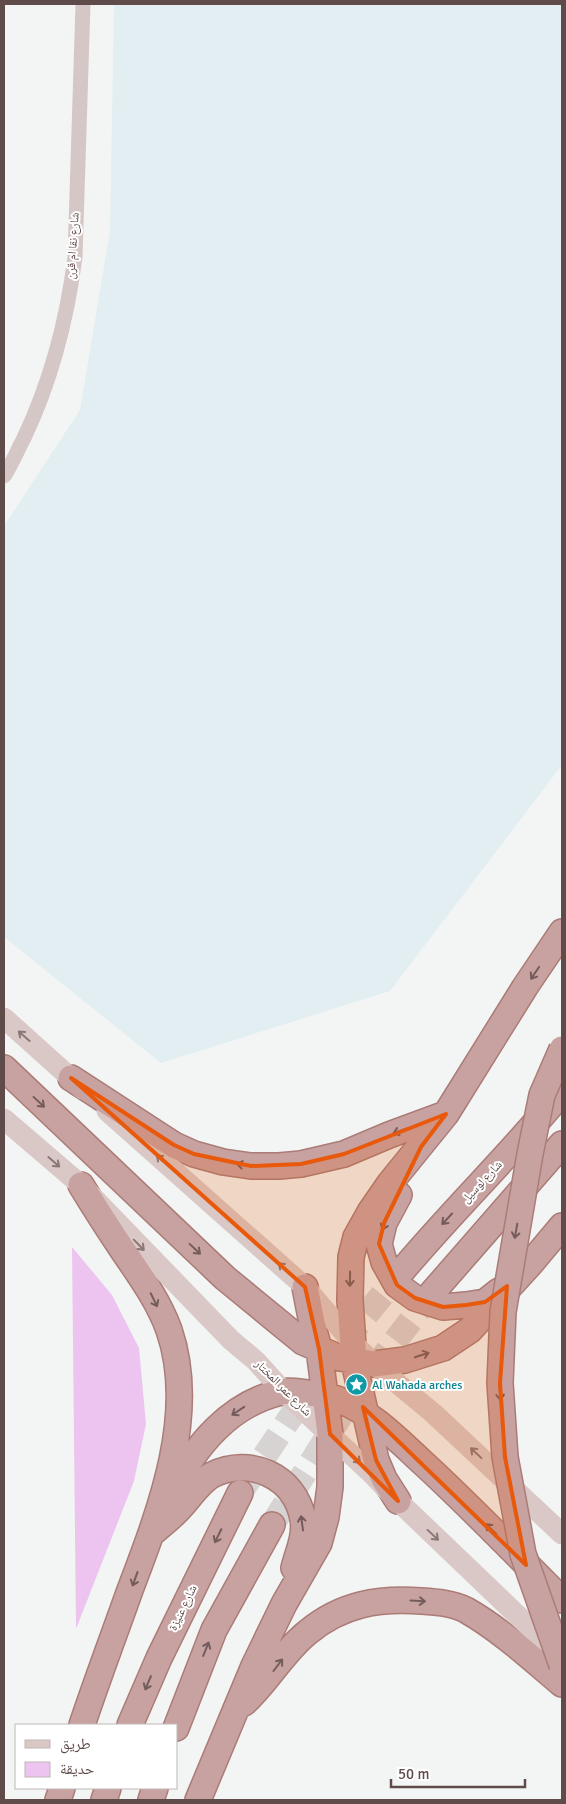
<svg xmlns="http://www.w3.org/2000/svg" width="566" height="1804" font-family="Signika,'Noto Naskh Arabic',sans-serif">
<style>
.green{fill:#edc4ef}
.sand{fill:#e2eef1}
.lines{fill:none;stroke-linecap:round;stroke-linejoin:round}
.trunk-tunnel{stroke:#d6d3d2;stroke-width:25;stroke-dasharray:25 12;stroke-linecap:butt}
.trunk-casing{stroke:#ab7c77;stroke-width:28}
.minor{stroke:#d6c7c7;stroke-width:15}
.secondary{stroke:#dac8c6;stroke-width:21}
.trunk{stroke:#c8a2a0;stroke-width:25}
.trunk-bridge-casing{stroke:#ab7c77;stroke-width:28;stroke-linecap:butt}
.trunk-bridge{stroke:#c8a2a0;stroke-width:25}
.oneway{stroke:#755c5c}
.oneway2{stroke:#8b7776}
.marked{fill:#e8590c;fill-opacity:0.2;stroke:#e8590c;stroke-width:4;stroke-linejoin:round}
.labels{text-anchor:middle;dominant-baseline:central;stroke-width:4;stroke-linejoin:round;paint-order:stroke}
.street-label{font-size:12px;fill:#604b4b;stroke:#fff}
.culture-label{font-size:12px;fill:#0d838f;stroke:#fff;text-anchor:start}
</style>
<rect width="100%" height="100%" fill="#f3f5f4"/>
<!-- green -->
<path class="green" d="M72,1247l40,48 27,53 7,76 -12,57 -58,148z"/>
<!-- sand -->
<path class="sand" d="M114,4h448v761l-172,226 -229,72 -157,-126v-411l76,-116 30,-179z"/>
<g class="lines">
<!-- trunk-tunnel -->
<path class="trunk-tunnel" d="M343,1343l58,-71
M244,1487l68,-102
M272,1525l81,-129 79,-103"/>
<defs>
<path id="trunk" d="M4,1068l221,210 78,64 37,16 34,6 31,-4 38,-12 27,-18 61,-67 31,-37
M71,1078l103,67 20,9 29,8 28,4h28l22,-2 43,-10 45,-19 57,-21
M81,1185c14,23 28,45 43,67 17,25 35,50 45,78 29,84 -9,181 -39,260 -16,45 -33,90 -48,135
M399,1195l-15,28 -5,21 5,18 13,23 18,13 28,9 23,-2 19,-3 14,-11
M401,1272c52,-62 110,-118 161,-180
M432,1293l130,-149
M173,1491c22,-46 57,-87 108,-99 8,-2 18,0 26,1 10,1 21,2 30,6 34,13 59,39 85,63 48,44 94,92 140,138
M398,1501l-14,-22 -8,-19 -22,-98 -4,-62 1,-43 5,-20 14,-25 20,-29 56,-69 79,-127 37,-55
M152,1533c7,-6 16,-13 23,-20 11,-10 24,-31 37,-38 38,-19 83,1 91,44 3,17 -5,33 -9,49
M244,1703c24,-22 39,-51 64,-71 34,-28 70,-34 113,-31 15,1 31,2 45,9 35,20 65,48 96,74
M130,1725l29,-67 81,-165
M176,1728l38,-98 58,-105
M58,1800l4,-12
M104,1800l4,-12
M151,1800l4,-12
M198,1800l56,-134 30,-62 35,-61 7,-26 4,-30v-53l-11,-85 -7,-26 -7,-36"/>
</defs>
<!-- trunk casing -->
<use href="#trunk" class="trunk-casing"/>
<!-- minor -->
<path class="minor" d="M4,476c8,-12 13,-25 20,-38 27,-57 43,-118 51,-181l8,-253"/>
<!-- secondary -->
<path class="secondary" d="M4,1018l79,71
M107,1111l198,176 48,56 21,21 59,49 129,121
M4,1119l77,66 150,155 25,21 27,30 87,81 28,29 160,153"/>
<!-- trunk -->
<use href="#trunk" class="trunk"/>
<defs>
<path id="trunk-bridge" d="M562,1049l-20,46 -12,59 -27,158 -3,71 5,74 18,97 39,111"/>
</defs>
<!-- trunk-bridge casing -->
<use href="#trunk-bridge" class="trunk-bridge-casing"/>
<!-- trunk-bridge -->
<use href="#trunk-bridge" class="trunk-bridge"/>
</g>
<!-- one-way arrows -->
<defs><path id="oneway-shaft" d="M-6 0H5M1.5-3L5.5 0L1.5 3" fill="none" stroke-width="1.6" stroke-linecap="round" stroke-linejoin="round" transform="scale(1.25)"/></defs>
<g class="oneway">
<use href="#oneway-shaft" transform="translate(535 973) rotate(124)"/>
<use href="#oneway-shaft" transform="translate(39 1102) rotate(43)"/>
<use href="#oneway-shaft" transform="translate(400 1131) rotate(161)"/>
<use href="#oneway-shaft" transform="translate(244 1165) rotate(-172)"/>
<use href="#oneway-shaft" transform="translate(447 1219) rotate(133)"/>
<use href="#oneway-shaft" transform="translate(385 1223) rotate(111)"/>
<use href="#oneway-shaft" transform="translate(516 1231) rotate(100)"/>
<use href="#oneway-shaft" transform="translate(195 1249) rotate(43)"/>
<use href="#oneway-shaft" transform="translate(350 1279) rotate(91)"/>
<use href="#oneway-shaft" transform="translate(154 1300) rotate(64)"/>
<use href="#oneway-shaft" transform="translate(422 1355) rotate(-18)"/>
<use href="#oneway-shaft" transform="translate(500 1393) rotate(86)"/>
<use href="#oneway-shaft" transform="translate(238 1411) rotate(146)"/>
<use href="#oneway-shaft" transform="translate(302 1523) rotate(-98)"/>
<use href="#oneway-shaft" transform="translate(491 1529) rotate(-135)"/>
<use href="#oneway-shaft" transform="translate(218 1536) rotate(116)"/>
<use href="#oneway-shaft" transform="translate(135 1579) rotate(110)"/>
<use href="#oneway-shaft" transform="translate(418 1601) rotate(3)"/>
<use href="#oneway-shaft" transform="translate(206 1649) rotate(-68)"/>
<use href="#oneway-shaft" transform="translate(278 1665) rotate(-53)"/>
<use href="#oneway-shaft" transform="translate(148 1683) rotate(113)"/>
</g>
<g class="oneway2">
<use href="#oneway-shaft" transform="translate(24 1036) rotate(-139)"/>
<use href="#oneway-shaft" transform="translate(162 1160) rotate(-139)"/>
<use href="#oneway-shaft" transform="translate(54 1162) rotate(41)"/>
<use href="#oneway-shaft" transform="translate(139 1245) rotate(46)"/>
<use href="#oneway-shaft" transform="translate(284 1268) rotate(-139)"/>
<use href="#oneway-shaft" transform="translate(476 1453) rotate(-137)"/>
<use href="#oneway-shaft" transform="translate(355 1458) rotate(43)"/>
<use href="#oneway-shaft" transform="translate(433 1535) rotate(43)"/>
</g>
<!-- marked area -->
<path class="marked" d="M71,1078l103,67 20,9 57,12 50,-2 43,-10 102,-40 -25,33 -37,76 -5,21 18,41 18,13 28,9 23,-2 19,-3 22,-16 -7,97 5,74 21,108 -163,-158 13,53 22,41 -68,-67 -11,-85 -14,-62z"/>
<!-- icons -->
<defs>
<symbol id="sight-disc" viewBox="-11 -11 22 22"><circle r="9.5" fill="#0f9aa8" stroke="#fff"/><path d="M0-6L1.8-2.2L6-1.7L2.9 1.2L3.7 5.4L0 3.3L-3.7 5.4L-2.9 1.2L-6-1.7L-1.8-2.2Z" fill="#fff"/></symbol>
</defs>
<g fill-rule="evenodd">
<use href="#sight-disc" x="344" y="1372" width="25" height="25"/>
</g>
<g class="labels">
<!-- street labels -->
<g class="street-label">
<text transform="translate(73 246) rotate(-86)">شارع نقا ام قرن</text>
<text transform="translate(482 1182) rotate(-47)">شارع لوسيل</text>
<text transform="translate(283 1388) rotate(45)">شارع عمر المختار</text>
<text transform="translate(183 1608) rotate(-64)">شارع عنيزة</text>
</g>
<!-- culture labels -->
<g class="culture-label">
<text x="372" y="1385">Al Wahada arches</text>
</g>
</g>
<!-- border -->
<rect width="566" height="1804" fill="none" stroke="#604b4b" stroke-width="10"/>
<!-- legend -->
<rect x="15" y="1724" width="162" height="65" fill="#ffffff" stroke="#bfb7b7"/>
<rect x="25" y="1740" width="25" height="8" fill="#dac8c6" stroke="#bfb7b7"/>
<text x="60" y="1749" font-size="15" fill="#604b4b">طريق</text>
<rect x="25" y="1762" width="25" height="15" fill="#edc4ef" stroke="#bfb7b7"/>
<text x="60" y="1774" font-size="15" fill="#604b4b">حديقة</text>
<!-- scale -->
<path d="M391 1779v8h134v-8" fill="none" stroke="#604b4b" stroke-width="2.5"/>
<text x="398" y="1779" font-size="15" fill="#604b4b" stroke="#ffffff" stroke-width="4" paint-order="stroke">50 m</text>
</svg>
